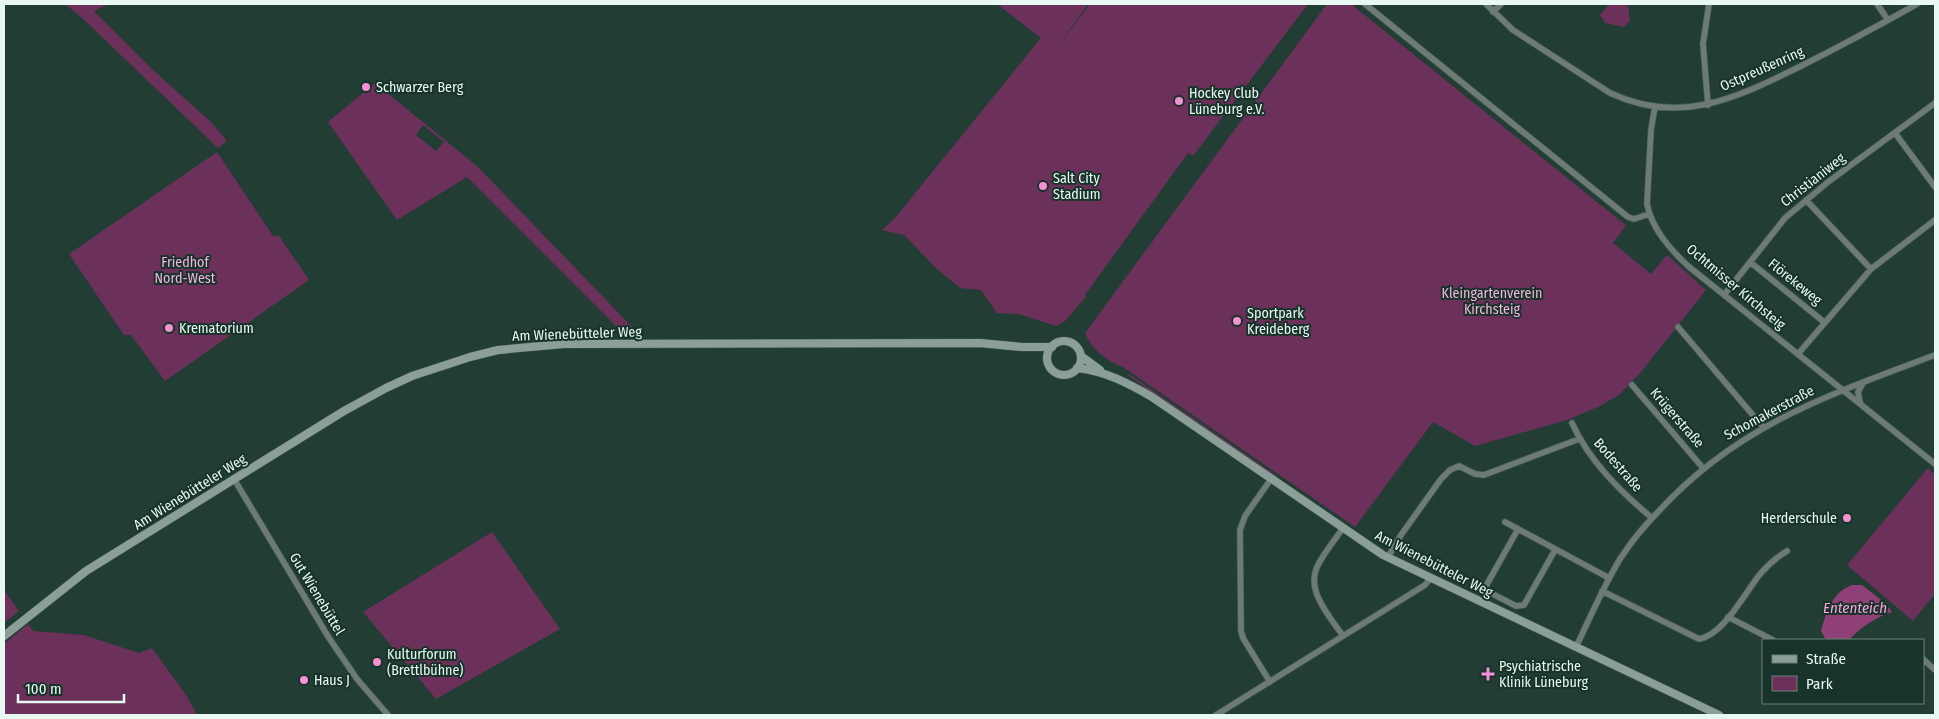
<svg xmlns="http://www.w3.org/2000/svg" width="1939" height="719" font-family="'Fira Sans Condensed',sans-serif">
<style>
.green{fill:#6c315a;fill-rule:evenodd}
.water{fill:#8f4177}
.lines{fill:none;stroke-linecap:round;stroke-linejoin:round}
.street-casing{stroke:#415b53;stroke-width:7}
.secondary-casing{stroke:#415b53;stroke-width:9}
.street{stroke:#6d7a75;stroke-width:5.5}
.secondary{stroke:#8b9f98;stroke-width:8}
.poi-dot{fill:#f491d3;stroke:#17332a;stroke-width:2}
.labels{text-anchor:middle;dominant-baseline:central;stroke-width:4;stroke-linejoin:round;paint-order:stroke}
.street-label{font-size:14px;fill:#e8f9f3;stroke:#17332a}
.poi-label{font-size:14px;fill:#e8f9f3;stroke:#17332a;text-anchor:start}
.park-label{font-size:14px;fill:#f5b3dd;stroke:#17332a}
.water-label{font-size:15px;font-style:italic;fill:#faa3dc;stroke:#17332a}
</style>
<rect width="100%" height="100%" fill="#213d34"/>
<!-- green -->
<path class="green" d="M65,4h44l-15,7 59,59 58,52 16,19 -9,7 -137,-131z
M997,4h91l-32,45 34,-45h218l-115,152 -5,-3 -103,142 1,2 -21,24 -9,5 -37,-12 -22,-1 -16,-23 -21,-2 -24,-20 -32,-33 -22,-5 13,-12 146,-180z
M1327,4h24l272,219 3,2 -13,18 38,31 16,-19 39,35 -65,82 -22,23 -21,12 -31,13 -92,26 -42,-24 -78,105 -232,-160c-16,-6 -32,-18 -38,-34z
M1609,4h19l2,17 -6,6 -19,-4 -5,-8z
M375,83l103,84 156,162 -10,1 -8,-4 -149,-149 -70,43 -69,-98zM423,125l21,17 -8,9 -20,-16z
M217,152l56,84h6l30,44 -144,101 -34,-46h-7l-55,-81z
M1129,374l148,102 -1,2 -129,-89 -19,-14z
M1928,468l7,7v119l-22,27 -66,-56z
M492,532l68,97 -124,70 -73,-87z
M4,590l15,21 -15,12z
M28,624l5,7 51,4 55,18 13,-5 34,47 11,20h-193v-71z"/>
<!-- water -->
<path class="water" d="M1852,585h10l23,18 7,9c-16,5 -31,15 -43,28h-23l-5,-9c5,-18 11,-39 31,-46z"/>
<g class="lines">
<defs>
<path id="street" d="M1365,4l263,213 6,2 15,-5
M1486,4l27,26 97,63c71,33 126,5 189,-26 40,-20 79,-41 118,-63
M1877,4l11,16
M1493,12l8,-8
M1708,105l-5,-61 6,-40
M1655,106l-4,24 -4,74c5,25 23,45 41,62l247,198
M1895,133l40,54
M1806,200l65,69
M1750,262l74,60
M1724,295l61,-77 43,-36 107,-79
M1678,327l85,100
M1798,354l73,-85 64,-49
M1632,385l71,83
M1860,402l-2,-10 5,-9
M1572,423c17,38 49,69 80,95
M234,479l95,159 28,41 31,36
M1505,522l104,56
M1343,528c-9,13 -20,26 -26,39 -11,24 13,50 26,69
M1518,529l-32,57 1,5 29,15 8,-1 31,-55
M1388,557l13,-22 40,-56 9,-9 9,-4 16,8 9,1 95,-36
M1602,591l97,48c25,-4 46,-47 62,-66 8,-9 16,-16 26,-22
M1728,617l45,23
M1576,647c14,-29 27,-60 44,-88 11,-17 24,-33 38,-47 79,-87 171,-117 277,-157
M1923,659l12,11
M1270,682l-27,-44 -2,-7 -1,-101 5,-14 26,-37
M1216,715l209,-130 6,-7"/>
<path id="secondary" d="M1047 358a17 17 0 1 1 34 0a17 17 0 1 1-34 0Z
M1081,356l19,14
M1077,368c28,3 51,15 75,29l231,158 336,160
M4,636l82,-65 258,-160 42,-23 26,-12 58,-19 28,-7 66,-6 416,-1 42,4h30"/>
</defs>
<!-- street casing -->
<use href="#street" class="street-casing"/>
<!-- secondary casing -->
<use href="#secondary" class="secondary-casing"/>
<!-- street -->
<use href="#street" class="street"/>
<!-- secondary -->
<use href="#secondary" class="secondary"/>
</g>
<!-- markers -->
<g class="poi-dot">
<circle cx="366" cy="87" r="5"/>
<circle cx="1179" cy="101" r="5"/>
<circle cx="1043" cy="186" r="5"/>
<circle cx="1237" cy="321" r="5"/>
<circle cx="169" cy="328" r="5"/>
<circle cx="1847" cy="518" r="5"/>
<circle cx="377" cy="662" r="5"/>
<path d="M1485.5 666.5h5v5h5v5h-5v5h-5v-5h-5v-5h5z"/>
<circle cx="304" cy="680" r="5"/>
</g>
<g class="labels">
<!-- street labels -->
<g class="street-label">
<text transform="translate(1762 69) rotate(-24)">Ostpreußenring</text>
<text transform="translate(1813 180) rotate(-38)">Christianiweg</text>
<text transform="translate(1795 282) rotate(39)">Flörekeweg</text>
<text transform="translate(1736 287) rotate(40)">Ochtmisser Kirchsteig</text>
<text transform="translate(577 334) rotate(-2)">Am Wienebütteler Weg</text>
<text transform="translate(1769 413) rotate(-28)">Schomakerstraße</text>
<text transform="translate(1677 418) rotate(49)">Krügerstraße</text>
<text transform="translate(1618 465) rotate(49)">Bodestraße</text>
<text transform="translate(190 492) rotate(-32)">Am Wienebütteler Weg</text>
<text transform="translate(1434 564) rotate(27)">Am Wienebütteler Weg</text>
<text transform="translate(317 594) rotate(59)">Gut Wienebüttel</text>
</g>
<!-- poi labels -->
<g class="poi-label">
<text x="376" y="87">Schwarzer Berg</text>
<text x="1189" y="93">Hockey Club<tspan x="1189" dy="16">Lüneburg e.V.</tspan></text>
<text x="1053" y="178">Salt City<tspan x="1053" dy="16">Stadium</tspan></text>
<text x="1247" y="313">Sportpark<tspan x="1247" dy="16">Kreideberg</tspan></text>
<text x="179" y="328">Krematorium</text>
<text x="1837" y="518" text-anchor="end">Herderschule</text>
<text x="387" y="654">Kulturforum<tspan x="387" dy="16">(Brettlbühne)</tspan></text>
<text x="1499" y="666">Psychiatrische<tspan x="1499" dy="16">Klinik Lüneburg</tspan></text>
<text x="314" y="680">Haus J</text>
</g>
<!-- park labels -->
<g class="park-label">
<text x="185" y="262">Friedhof<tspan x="185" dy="16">Nord-West</tspan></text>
<text x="1492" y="293">Kleingartenverein<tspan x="1492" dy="16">Kirchsteig</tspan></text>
</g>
<!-- water labels -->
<g class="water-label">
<text x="1855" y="608">Ententeich</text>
</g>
</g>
<!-- border -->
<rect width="1939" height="719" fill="none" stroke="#e8f9f3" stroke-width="10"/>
<!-- legend -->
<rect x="1762" y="639" width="162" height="65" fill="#17332a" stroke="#6b827a"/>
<rect x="1772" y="655" width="25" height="8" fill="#8b9f98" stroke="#6b827a"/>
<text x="1806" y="664" font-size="15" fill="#e8f9f3">Straße</text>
<rect x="1772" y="676" width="25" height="15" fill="#6c315a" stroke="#6b827a"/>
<text x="1806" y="689" font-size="15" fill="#e8f9f3">Park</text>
<!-- scale -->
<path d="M18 694v8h106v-8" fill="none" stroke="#e8f9f3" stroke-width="2.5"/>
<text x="25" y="694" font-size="15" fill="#e8f9f3" stroke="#17332a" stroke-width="4" paint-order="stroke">100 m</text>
</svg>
